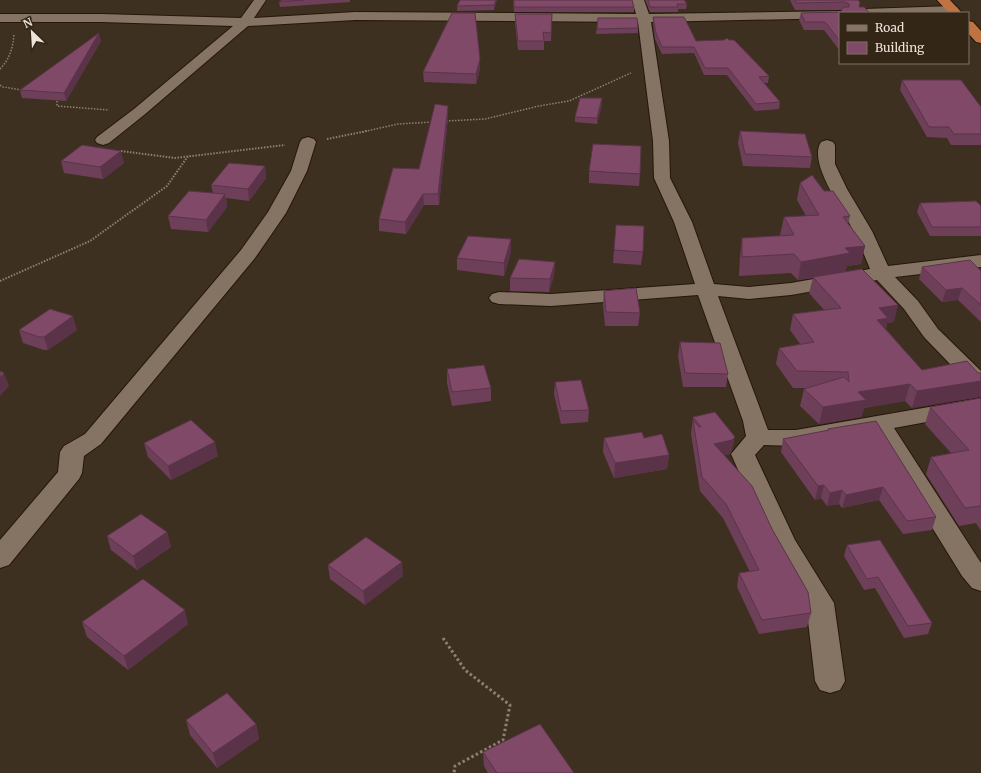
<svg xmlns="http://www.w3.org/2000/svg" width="981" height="773" font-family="Merriweather,serif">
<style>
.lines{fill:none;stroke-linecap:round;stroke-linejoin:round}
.minor-casing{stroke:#251709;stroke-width:2}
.highway-casing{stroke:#251709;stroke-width:2}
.path-far2{stroke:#8d8074;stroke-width:1.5;stroke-dasharray:1.5 1.5;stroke-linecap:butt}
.path-far1{stroke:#8d8074;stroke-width:2;stroke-dasharray:1.5 1.5;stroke-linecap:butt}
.path{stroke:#8d8074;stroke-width:3;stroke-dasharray:2.5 2.5;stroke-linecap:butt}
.minor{fill:#857463;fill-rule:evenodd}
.highway{fill:#c07342;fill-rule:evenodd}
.wall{fill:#6e3f59}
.shaded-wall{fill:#5a3349}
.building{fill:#804968;stroke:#5a3349}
</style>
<rect width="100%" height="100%" fill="#3e3021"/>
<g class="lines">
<defs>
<path id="minor" d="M254,0h12l-12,18 101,-6 281,2 -4,-14h12l5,14 195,-3 2,2h-6v5l-189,4 18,119 1,37 22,44 22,62 35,3 42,-4 79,-14c-5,-12 -10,-25 -16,-37 -9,-20 -47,-69 -33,-90l6,-2 6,2 2,3v19l12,25 25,42 16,35 93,-11v12l-86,10 23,24 20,28 43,42v19l-8,-2 -49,-51 -20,-28 -27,-29 -86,15 -42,4 -31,-3 50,134h28l185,-32v14l-87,16 87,135v28l-9,-3 -10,-12 -89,-144 -77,14 -32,-1 -9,10 40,85 39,63 11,78 -5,9 -10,3 -10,-3 -5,-9 -9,-77 -36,-62 -39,-88 15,-18 -3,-15 -45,-126 -147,11 -52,-2 -7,-2 -3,-4 3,-4 7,-2 52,2 144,-10 -21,-62 -20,-44 -1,-37 -15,-119 -283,-2 -107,6 -104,89 -35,28 -6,2 -6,-2 -2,-3 2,-3 37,-28 99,-83 -132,-4h-101v-8h101l140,4z
M953,6l4,1 2,3 -2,3h-99l2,-3 4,-1z
M308,137l6,2 2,3 -9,29 -21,42 -31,45 -154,186 -17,12 -2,17 -3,6 -70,86 -9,3v-28l58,-68 2,-20 4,-6 21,-12 156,-184 27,-38 23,-41 9,-29 2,-3z"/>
<path id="highway" d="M937,0h13l12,13h-13z
M968,21l5,1 8,9v12l-5,-1 -8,-9z"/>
</defs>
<!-- minor casing -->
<use href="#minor" class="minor-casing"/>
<!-- highway casing -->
<use href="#highway" class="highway-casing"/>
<!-- path-far2 -->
<path class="path-far2" d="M0,69c10,-10 13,-22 14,-35
M0,85l3,2 19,3
M57,98v8l52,4
M446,121l39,-2 54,-13 30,-5 62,-28
M362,132l36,-8 35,-2"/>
<!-- path-far1 -->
<path class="path-far1" d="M327,139l40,-8
M121,151l54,7 110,-13
M0,281l90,-40 77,-55 21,-30"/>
<!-- path -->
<path class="path" d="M443,638l22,32 45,35 -7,35 -48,26 -1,7"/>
<!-- minor -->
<use href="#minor" class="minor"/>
<!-- highway -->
<use href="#highway" class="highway"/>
</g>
<!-- wall -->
<path class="wall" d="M282,0h68v2l-70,5 -1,-5z
M460,0h37l-3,10 -37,1v-5z
M513,0h119l2,7v5h-120z
M645,0h39l3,4 -1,5h-8v3h-28z
M790,0h68l2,2 -1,5h5l6,6h-30v38l-16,-21h-20l-5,-10 2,-7 40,-1 1,-2h-47z
M515,14h37l-1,27h-7v9h-26l-3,-27z
M653,17l43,24 33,-1 40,36 -1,7h-4l16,19 -1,7 -24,2 -28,-36h-23l-10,-22 -32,1 -7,-15 -2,-16z
M598,18l40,10v5l-42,1z
M101,41l-35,60 -44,-3 -2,-8z
M480,69l-4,15 -52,-2 -1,-10z
M902,80l79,27v38h-30l-4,-7 -20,-1 -27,-47z
M602,104l-5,20 -22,-2v-5z
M448,106v11l-9,88h-15l-18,29 -27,-3v-12l40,-50z
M740,131l72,26 -2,11 -67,-2 -5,-23z
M61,161l63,2 -21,16 -39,-6z
M265,166l1,12 -17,23 -23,-3 1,9 -19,25 -37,-3 -3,-13 45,-23 -2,-8z
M589,171l51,3 -1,12 -50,-3z
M800,183l24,8 26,25 -2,7 17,23 -4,18 -14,2 -2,6 49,50 -7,1 -1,6 36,41 45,-9 -55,47 -7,-7 -41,7 -3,9 -42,7 -19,-18 4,-17v-1h-11l-17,-24 3,-16 21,-4 -10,-14 3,-16 31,-4 -15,-17 4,-15 -15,2 -7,-7 -52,3 1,-20 2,-18 39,-2 -1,-1 4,-18 22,-1 -9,-16z
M920,203l61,3v30h-51l-13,-24z
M616,225l27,27 -2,13 -28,-2z
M511,239v13l-7,24 -47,-6v-12z
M555,262l-1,13 -5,17 -39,-1v-13z
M922,267l59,4v51l-23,-22 -16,2 -23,-23z
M604,291l36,22 -2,13h-33l-2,-22z
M19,330h58l-29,20h-4l-21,-7z
M680,342l48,32 -2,13h-43l-5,-31z
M447,369l44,19v13l-39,5 -5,-23z
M555,382l34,28 -1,12 -27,2 -7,-30z
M981,398v133l-5,-8 -17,3 -33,-52 5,-17 20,-4 -26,-29 5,-17z
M693,417l39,33 -2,4 -6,1 48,74 39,84 -4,14 -48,7 -22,-47 2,-14 11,-1 -27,-54 -23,-27 -9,-57z
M828,429l108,88 -4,13 -29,4 -24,-34 -37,8 -3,-4 -12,2 -6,-8 -6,2 -34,-48 2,-13 44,-8z
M604,438h40l25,17 -2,14 -53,9 -11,-26z
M144,443l74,13 -47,24 -23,-23z
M167,532l4,15 -34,23 -26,-20 -4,-14z
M847,545l85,78 -4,11 -24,4 -29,-50 -11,2 -20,-34z
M328,565l75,11 -38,29 -35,-26z
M82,622l106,2 -60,46 -41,-33z
M186,720l70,4 3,15 -42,29 -27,-33z
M483,752l91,21h-86l-4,-7z"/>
<!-- shaded-wall -->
<path class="shaded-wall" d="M496,0h1l-3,10v-5z
M99,33l2,8 -35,60 -2,-8z
M480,59v10l-4,15v-10z
M602,98v6l-5,20v-6z
M448,106v11l-9,88 -1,-11z
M121,151l3,12 -21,16 -3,-12z
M265,166l1,12 -17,23 -1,-12z
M225,194l2,13 -19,25 -2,-12z
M423,194l1,11 -18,29 -1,-12z
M511,239v13l-7,24v-13z
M865,246l-4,18 -14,2 -2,6 -47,8 3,-18 44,-14z
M555,262l-1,13 -5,17 1,-13z
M962,288l-4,12 -16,2 4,-12z
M898,305l-4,17 -7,1 -3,12 -11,2 6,-29z
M73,316l4,14 -29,20 -4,-13z
M4,373l5,13 -9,10v-18z
M981,381v16l-69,11 5,-17z
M910,384l-5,17 -41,7 -3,9 -42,7 4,-17 35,-15z
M735,437l-3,13 -2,4 -18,4 2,-14z
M215,442l3,14 -47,24 -3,-14z
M669,455l-2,14 -53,9 1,-15z
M824,485l-3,13 -6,2 3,-14z
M883,487l-4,13 -37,8 4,-13z
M842,490l-3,14 -12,2 3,-13z
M167,532l4,15 -34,23 -4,-14z
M402,562l1,14 -38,29 -2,-14z
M185,610l3,14 -60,46 -4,-14z
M256,724l3,15 -42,29 -4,-15z"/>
<!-- building -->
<path class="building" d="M282,0h22l-25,2z
M460,0h36l-2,5 -37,1z
M514,0h118l2,7h-120z
M648,0h36l3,4h-10l1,3h-28z
M795,0h63l2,2 -1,5h5l6,6h-30v28l-15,-19h-20l-4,-9 40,-1 2,-5h6v-3l-4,-2 -49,1z
M452,13h23l5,46 -4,15 -53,-2z
M515,14h37l-1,19 -8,-1 1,9h-26z
M653,17h31l12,24 28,-1 3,-2 2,2h5l35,36 -10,1 21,25 -24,2 -28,-36h-23l-11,-21h-32l-6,-14z
M598,18h39l1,10 -41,1z
M99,33l-35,60 -44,-3z
M902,80h59l20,27v27h-27l-5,-7h-20z
M580,98h22l-5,20 -22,-1z
M435,104l13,2 -10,88h-15l-18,28 -26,-3 14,-51 26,1z
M740,131l65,3 7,23 -67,-3z
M593,144l48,2 -1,28 -51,-3z
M82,145l39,6 -21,16 -39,-6z
M229,163l36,3 -17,23 -37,-4z
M812,175l12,16h9l17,25 -7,1 22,29 -20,2 5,5 -49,9 -7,-8 -52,3v-19l52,-3 -10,-18 35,-2 -19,-32z
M189,191l36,3 -19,26 -38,-4z
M976,201l5,5v21h-49l-12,-24z
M616,225l28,1 -1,26 -29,-2z
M468,236l43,3 -7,24 -47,-5z
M519,259l36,3 -5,17 -40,-1z
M970,260l11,11v34l-19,-17 -16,2 -24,-23z
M862,269l36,36 -19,3 9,10 -11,2 45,50 45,-9 11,12h3v8l-64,10 -7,-7 -52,8 8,8 -43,7 -19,-18 40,-12 5,5 -1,-10 -51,-1 -18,-23 35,-6 -21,-28 48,-6 -28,-31z
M636,288l4,25 -34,-1 -2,-21z
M50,309l23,7 -29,21h-5l-20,-7z
M680,342l40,1 8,31 -43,-1z
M484,365l7,23 -39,4 -5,-23z
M0,371l4,2 -4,5z
M581,380l8,30 -28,1 -6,-29z
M981,398v108l-16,2 -34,-51 38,-7 -39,-43z
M715,412l20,25 -3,3 -18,4 38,42 20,43 36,63 3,21 -49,7 -23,-47 20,-3 -33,-66 -24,-27 -9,-57 6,7h2l-8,-10z
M191,420l24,22 -47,24 -24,-23z
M876,421l60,96 -29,4 -24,-34 -37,8 -4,-5 -12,3 -6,-8 -6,1 -35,-47 46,-9 -1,-1z
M642,432l2,6 18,-4 7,21 -54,8 -11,-25z
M141,514l26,18 -34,24 -26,-20z
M366,537l36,25 -39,29 -35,-26z
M880,540l52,83 -24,3 -30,-49 -11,2 -20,-34z
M143,579l42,31 -61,46 -42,-34z
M227,693l29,31 -43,29 -27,-33z
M540,724l34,49h-77l-14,-21z"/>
<!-- legend -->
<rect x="839" y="12" width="130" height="52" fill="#342617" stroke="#7e7265"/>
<rect x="847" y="25" width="20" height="6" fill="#857463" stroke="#7e7265"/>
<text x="875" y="32" font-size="12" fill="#ede3da">Road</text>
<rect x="847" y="42" width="20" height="12" fill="#804968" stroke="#7e7265"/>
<text x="875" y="52" font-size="12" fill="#ede3da">Building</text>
<!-- north arrow -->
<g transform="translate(32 32) rotate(335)" stroke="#342617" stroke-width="3" paint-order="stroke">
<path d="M0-3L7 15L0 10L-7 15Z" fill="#ede3da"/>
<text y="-6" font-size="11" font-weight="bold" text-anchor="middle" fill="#ede3da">N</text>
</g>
</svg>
